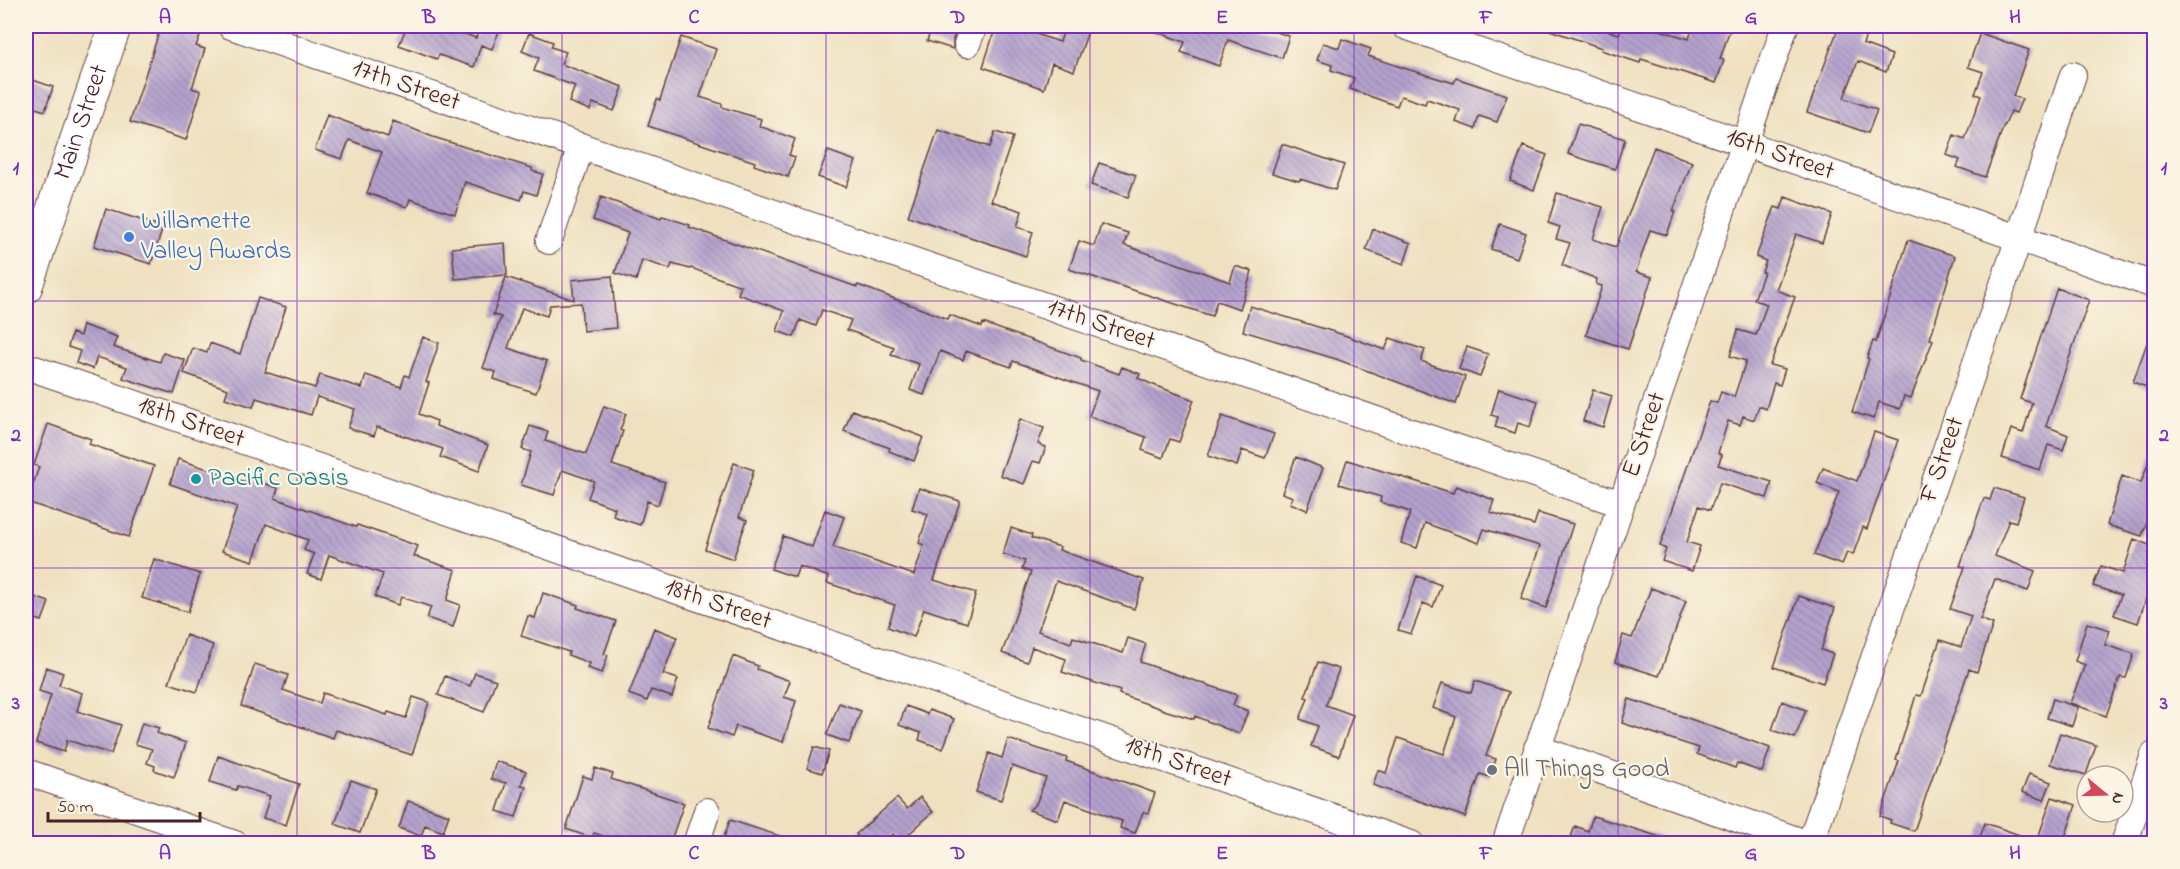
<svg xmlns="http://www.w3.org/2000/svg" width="2180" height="869" font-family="'Indie Flower',sans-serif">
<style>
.building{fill:url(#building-back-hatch)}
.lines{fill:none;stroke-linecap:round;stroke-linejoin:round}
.minor-casing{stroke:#633c41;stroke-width:28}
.major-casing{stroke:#633c41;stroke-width:34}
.minor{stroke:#fff;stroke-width:26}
.major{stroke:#fff;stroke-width:32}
.grid{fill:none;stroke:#7b2cbf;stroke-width:1.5;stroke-opacity:0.55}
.shop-dot{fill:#3f7fe0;stroke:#fcf5e5;stroke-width:2}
.culture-dot{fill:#0f9aa8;stroke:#fcf5e5;stroke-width:2}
.worship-dot{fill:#6b7280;stroke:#fcf5e5;stroke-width:2}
.labels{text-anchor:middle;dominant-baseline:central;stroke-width:4.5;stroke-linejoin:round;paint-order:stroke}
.street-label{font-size:26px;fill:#4a1f2b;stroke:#fcf5e5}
.shop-label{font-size:26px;fill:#366cbe;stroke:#fcf5e5;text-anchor:start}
.culture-label{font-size:26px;fill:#0d838f;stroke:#fcf5e5;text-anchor:start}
.worship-label{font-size:26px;fill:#5b616d;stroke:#fcf5e5;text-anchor:start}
.neatline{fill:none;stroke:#7b2cbf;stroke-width:2}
.grid-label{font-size:20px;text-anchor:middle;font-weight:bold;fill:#7b2cbf}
</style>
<defs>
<pattern id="building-back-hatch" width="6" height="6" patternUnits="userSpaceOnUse" patternTransform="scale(1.5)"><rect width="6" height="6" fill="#b4a2ce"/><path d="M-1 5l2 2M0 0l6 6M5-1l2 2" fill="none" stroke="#9483a7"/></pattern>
</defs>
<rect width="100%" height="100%" fill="#fcf5e5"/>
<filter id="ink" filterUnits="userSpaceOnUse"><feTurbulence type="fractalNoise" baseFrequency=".0167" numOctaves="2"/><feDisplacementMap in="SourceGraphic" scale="12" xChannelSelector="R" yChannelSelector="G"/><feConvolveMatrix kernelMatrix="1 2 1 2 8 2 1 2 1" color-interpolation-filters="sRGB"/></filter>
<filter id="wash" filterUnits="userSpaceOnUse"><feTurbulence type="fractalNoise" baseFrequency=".008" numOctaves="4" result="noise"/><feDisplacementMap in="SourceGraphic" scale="24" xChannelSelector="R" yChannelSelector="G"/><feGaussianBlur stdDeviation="1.35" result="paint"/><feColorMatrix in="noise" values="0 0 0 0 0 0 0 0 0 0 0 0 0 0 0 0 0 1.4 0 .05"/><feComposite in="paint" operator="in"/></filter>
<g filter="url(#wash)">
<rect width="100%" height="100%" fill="#efe1c0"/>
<g id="blocks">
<!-- building -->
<path class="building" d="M161,26h18l22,7 -5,13 9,3 -13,39 9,3 -15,49 -56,-18z
M407,26h37l32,12 4,-12h9l11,3 -8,20 -11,-4 -7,22 -35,-12 -2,4 -38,-14z
M932,26h26l-5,13v10l-26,-8z
M996,26h25l-1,3 40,13 5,-16h25l-16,45 -22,-8 -8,26 -61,-22z
M1146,26h111l32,10 -7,22 -54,-18 -9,26 -38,-14 4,-10 -40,-14z
M1545,26h49l25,8 3,-8h25l42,13 4,-13h38l-11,33 4,1 -8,23 -75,-24 -1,4 -39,-13 1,-2 -58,-20z
M1839,26h30l-6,18 29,11 -6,17 -28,-11 -14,37 33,12 -9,23 -61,-21z
M529,33l24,9 -2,5 15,5 -5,12 62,23 -9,24 -21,-8 -3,7 -21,-8 6,-16 -41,-15 5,-13 -17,-7z
M1980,33l49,17 -16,46 9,3 -6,14 -5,-2 -6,14h-1l-19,52 -28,-10 3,-7 -13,-5 7,-20 11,4 16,-43 -6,-2 8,-22 -15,-5z
M681,37l35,12 -16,48 22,7v3l39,12 -2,7 36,13 -6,16 6,2 -7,20 -34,-12 1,-3 -107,-36 9,-27 3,1z
M1342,39l29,10 -3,7 42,14 44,13 2,-5 51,17 -10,27 -18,-6 -4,13 -19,-7 4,-12 -33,-11 -2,5 -24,-8 -4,10 -47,-17 4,-11 -23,-8 1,-5 -15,-5 6,-17 16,5z
M30,79l23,8 -8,24 -19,-6v-13z
M327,115l61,22 5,-16 40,16 99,31v3l11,3 -7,21 -12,-4 -3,9 -56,-18 -10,32 -45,-15 -3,8 -40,-14 15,-41 -33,-12 -7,19 -27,-9z
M1578,124l47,15 -10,30 -47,-15z
M938,130l52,17 5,-15 18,5 -22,64 31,10 -5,16 16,5 -7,24 -118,-40z
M1282,144l62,21 -9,25 -35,-11 -1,2 -27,-8z
M1523,146l24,9 -13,35 -24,-9z
M1654,147l38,15 -19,49h2l-8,24 -17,-5 -14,42 16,5 -24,72 -42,-14 16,-49 -6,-2 1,-5 -35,-14 8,-22 -14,-4 4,-12 -12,-4 9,-30 46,14 -10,32 23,8z
M828,151l28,10 -10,26 -28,-10z
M1099,163l37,12 -8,22 -37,-12z
M601,197l60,22 1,-3 28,9 -1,2 168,60 1,-2 90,34 2,-4 32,12 1,-4 98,35v2l38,14 3,-7 18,7 -2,4 13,6 43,16 -15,42 -9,-3 -7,19 -21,-8 4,-13 -57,-21 9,-25 -85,-30 -2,6 -45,-16 -3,9 -23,-9 -16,44 -14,-5 9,-26 -28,-9 3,-8 -47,-17 4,-10 -29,-10 -6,16 -16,-6 -6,17 -17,-6 7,-20 -46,-17 3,-8 -50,-18 -1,1 -18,-5 -2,5 -28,-9 -6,20 -21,-7 13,-40 -35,-13z
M1785,197l47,17 -10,29 -26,-9 -20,56 19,7 -25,68 15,4 -5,16 -6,-2 -8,26 -7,-3 -5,14 -11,-4 -3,9 -12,-4 -10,32 4,2 -4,10 54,17 -5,16 -47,-15 -10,27 -11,-4 -12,36 13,4 -8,25 -30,-10 4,-12 -6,-3 50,-145 7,2 4,-11 13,5 12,-36 -16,-5 8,-26 18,5 11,-31 -13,-4 10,-28h-2l4,-11 -10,-4 19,-50 6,2z
M106,209l57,18 -12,37 -57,-18z
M1101,224l27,9 -4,12 106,37 5,-16 17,5 -12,38 -23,-8 -5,15 -143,-47 10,-28 15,5z
M1500,224l26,9 -9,25 -26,-9z
M1373,229l38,14 -7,21 -38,-14z
M1908,240l47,16 -25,83 3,1 -22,58 -7,-2 -4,13 -21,-7 -5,17 -22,-7 17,-53 -2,-1 6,-17 3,1z
M505,243l2,32 -52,4 -3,-31z
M612,276l4,52 -33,3 -2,-28 -31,2 -3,11 -25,-8 -14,40 39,13 -11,32 -42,-14 2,-7 -13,-4 18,-51 -8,-2 13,-38 68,23 -2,-20z
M2057,288l32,12 -43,126 22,9 -5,15 -15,-5 -8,25 -38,-12 9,-29 12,4 9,-30 -12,-4z
M258,298l28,9 -21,65 50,16 5,-13 42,13 4,-13 35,12 4,-12 4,2 14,-40 16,6 -13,39 3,1 -10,31 18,7 -1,5 52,19 -9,26 -39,-14 3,-8 -66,-22 -3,9 -26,-8 7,-19 -38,-12 -6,18 -55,-17 -3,9 -28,-9 3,-9 -44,-16 9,-25 14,5 3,-10 30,11z
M1250,306l94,29 41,15 5,-12 35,12 -4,11 44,16 -9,27 -120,-45 -93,-28z
M83,325l34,12 -4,10 47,15 3,-9 22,7 -11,34 -51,-16 4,-11 -30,-10 -4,12 -17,-6 4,-12 -12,-4 4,-14 8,3z
M2152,329h2v61l-21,-8z
M1467,347l21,7 -8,23 -21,-8z
M1499,389l39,12 -8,26 -12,-4 -3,10 -20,-6 3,-10 -7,-2z
M1593,390l19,6 -9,31 -20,-6z
M604,406l22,8 -6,16 3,1 -11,34 53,17 -7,23 -11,-4 -7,24 -27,-9 2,-8 -27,-10 6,-17 -32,-11 -8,25 -33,-10 10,-33 -9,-3 8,-23 18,6 -3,9 41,13z
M852,410l71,27 -9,24 -25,-10 1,-3 -46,-17z
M1222,416l52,18 -9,24 -23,-8 -5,16 -29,-10z
M1020,419l24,9 -6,16 8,3 -6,16 -7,-2 -9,23 -24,-9z
M48,424l43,15 -2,5 65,22 -25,71 -102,-35 12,-35 -5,-2z
M1874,432l24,8 -31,89 -4,-2 -10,28 -6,-3 -5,13 -28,-10 25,-63 -22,-9 6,-15 34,13z
M2152,452h2v48l-12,36 -35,-11 15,-49 19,7z
M1296,457l27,11 -16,42 -17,-7 3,-6 -11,-4z
M178,459l67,23 2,-4 31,10 -3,10 81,29 1,-2 61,21 -4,10 42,14 -9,30 13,5 -7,22 -26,-9 4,-11 -30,-10 -3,8 -23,-8 8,-23 -54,-19 -8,24 -14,-5 7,-20 -10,-4 4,-10 -42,-16 -13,37 -31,-10 15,-44 -67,-23z
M1347,460l106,33 3,-7 38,14 -4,12 44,13 4,-12 35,11 -27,84 -25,-9 19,-53 -56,-17 -5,14 -54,-20 -8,25 -16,-5 9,-31 -30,-10 1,-5 -42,-13z
M734,463l20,7 -15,47 8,3 -14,39 -28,-10z
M919,488l41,13 -26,79 42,13 -9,30 -43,-14 -10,28 -26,-10 7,-22 -68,-22 2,-6 -30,-11 -4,11 -24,-8 12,-33 29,11 13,-37 19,7 -11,30 81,28 10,-30 -5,-2 9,-29 -16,-5z
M1994,488l30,9 -8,25 -7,-2 -14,36 40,15 -7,20 -33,-12 -15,40 13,5 -16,48 -8,-3 -55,162 -24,-8 1,-3 -11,-4 19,-55 -3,-1 20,-65 5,1 19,-56 21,7 10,-31 -21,-7 15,-42 -5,-1 24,-68 6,2z
M1011,528l21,7 -1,3 29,9 -1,3 85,30 -10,29 -78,-28 -18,50 33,12 2,-6 50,16 5,-15 18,6 -6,18 97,33 -4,10 15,6 -9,23 -44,-18 -1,3 -27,-8 -48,-17 1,-3 -58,-19 4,-13 -34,-12 -5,15 -25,-9 29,-81 -9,-3 3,-8 -22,-7z
M2134,539l20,8v27l-16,49 -24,-8 7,-20 -28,-9 8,-20 22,7z
M154,559l46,15 -12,38 -46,-14z
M1417,576l24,9 -8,22 -10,-4 -12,31 -13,-4z
M1651,588l35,13 -27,75 -44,-14 8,-27 9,3z
M543,593l35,12 -1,3 39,13 -12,33 4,1 -6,18 -15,-5 2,-5 -21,-8 1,-3 -48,-16 7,-20 7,2z
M26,594l23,8 -7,19 -16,-5z
M1799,596l36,12 -14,42 12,4 -10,29 -49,-16z
M2087,623l23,7 -5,15 29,9 -8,24 -6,-1 -14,39 -36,-13 15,-38 -10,-4z
M654,628l23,9 -14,37 15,5 -6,18 -21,-7 -4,11 -18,-7z
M186,635l27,10 -16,47 -28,-9z
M733,656l25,10 -1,3 33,12 -6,16 12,4 -13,41 -47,-16 -4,11 -24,-9z
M1318,662l21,7 -13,36 27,10 -14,41 -28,-10 7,-20 -18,-7 8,-21 -3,-1z
M255,664l33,11 -5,15 37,13 3,-10 64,22 1,-3 18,6 7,-21 16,5 -17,53 -76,-25 -3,8 -92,-32z
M46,667l17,6 -4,12 23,8 -5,18 44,14 -10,29 -44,-14 -3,12 -28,-9 15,-48 -12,-4z
M475,673l21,7 -12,32 -46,-17 7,-19 25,10z
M1475,681l34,11 -23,64 10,3 -6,18 -10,-3 -15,43 -92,-32 5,-15 8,3 12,-35 46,16 12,-37 -23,-9 9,-25 29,10z
M1629,699l56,18 85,31 -8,24 -25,-9 -2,5 -38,-14 2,-6 -77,-25z
M2053,699l25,8 -6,19 -25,-8z
M1782,701l24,9 -11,28 -23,-8z
M839,703l22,8 -12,32 -22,-8z
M906,706l21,8 2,-4 25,9 -11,30 -24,-9 2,-7 -22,-8z
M142,723l17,5 -2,5 29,10 -12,34 -20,-7 1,-4 -8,-3 5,-14 -17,-5z
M2060,733l36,12 -10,30 -36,-11z
M1008,739l59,19 -1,3 89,32 -7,20 -5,-1 -8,21 -15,-5 2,-7 -57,-21 -7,20 -29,-10 7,-6 10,-26 -34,-12 -11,34 -25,-8 13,-39 13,5z
M814,747l15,4 -7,22 -15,-5z
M218,756l81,28 -13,41 -23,-7 7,-22 -32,-10 -2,4 -26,-8z
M496,761l30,10 -5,14 5,1 -10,31 -19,-6 9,-28 -15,-4z
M595,768l18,6 -2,5 73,24 -14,40h-45l-31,-10 -2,5 -26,-9 17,-53 9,3z
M2029,774l22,8 -7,18 -22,-8z
M351,780l25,9 -16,44 -25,-9z
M920,797l13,15 -33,30 -7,-8 -11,9h-18l-8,-9 41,-36 10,11z
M2052,797l24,8 -13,38h-85l7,-20 52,18z
M408,801l41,14 -6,17 -18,-7 -4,11 -22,-8z
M1593,816l77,24 -1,3h-100l6,-17 13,5z
M730,820l62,20v3h-70z"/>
</g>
</g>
<g filter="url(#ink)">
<use href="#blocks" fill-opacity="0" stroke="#633c41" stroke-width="1.5"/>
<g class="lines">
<defs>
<path id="minor" d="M231,26l1390,478
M1405,26l749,259
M967,44l7,-18
M549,241l32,-95
M26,366l1385,478
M1537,748l271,96
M26,772l209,72
M696,844l11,-33
M1505,844l280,-818
M1810,844l209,-606 54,-163
M2124,844l30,-89"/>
<g id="major">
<path id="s1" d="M26,287l89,-261"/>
</g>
</defs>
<!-- minor casing -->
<use href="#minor" class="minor-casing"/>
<!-- major casing -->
<use href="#major" class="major-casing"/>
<!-- minor -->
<use href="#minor" class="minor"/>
<!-- major -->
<use href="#major" class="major"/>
</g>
</g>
<!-- grid -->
<path class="grid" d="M297,26v818M562,26v818M826,26v818M1090,26v818M1354,26v818M1618,26v818M1883,26v818M26,301h2128M26,568h2128"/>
<!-- markers -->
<circle class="shop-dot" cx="129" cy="237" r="6"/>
<circle class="culture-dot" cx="196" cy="479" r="6"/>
<circle class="worship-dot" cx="1492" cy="770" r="6"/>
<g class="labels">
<!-- street labels -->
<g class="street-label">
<text transform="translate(406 86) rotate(19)">17th Street</text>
<text stroke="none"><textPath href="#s1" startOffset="174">Main Street</textPath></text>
<text transform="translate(1780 155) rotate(19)">16th Street</text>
<text transform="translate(1101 325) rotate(19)">17th Street</text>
<text transform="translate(191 423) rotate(19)">18th Street</text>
<text transform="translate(1645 435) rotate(-71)">E Street</text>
<text transform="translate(1943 460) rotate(-71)">F Street</text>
<text transform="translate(718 605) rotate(19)">18th Street</text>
<text transform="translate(1178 763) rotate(19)">18th Street</text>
</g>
<!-- shop labels -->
<g class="shop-label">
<text x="141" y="222">Willamette<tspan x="141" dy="30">Valley Awards</tspan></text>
</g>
<!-- culture labels -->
<g class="culture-label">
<text x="208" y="479">Pacific Oasis</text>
</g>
<!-- worship labels -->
<g class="worship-label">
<text x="1504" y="770">All Things Good</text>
</g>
</g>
<!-- margin -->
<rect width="2180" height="869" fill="none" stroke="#fcf5e5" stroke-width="66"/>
<!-- north arrow -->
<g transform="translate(2105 794) rotate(109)"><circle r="28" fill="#fcf5e5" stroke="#b59f9b" stroke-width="1.5"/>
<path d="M0-4.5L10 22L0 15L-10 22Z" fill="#d1495b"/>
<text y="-9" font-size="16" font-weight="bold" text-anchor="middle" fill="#4a1f2b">N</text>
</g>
<!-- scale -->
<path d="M48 812v9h152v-9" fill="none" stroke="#4a1f2b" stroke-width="3"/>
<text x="57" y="812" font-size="18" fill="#4a1f2b" stroke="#fcf5e5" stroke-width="4.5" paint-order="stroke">50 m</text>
<rect x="33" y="33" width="2114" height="803" class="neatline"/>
<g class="grid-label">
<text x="165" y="23">A</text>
<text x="429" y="23">B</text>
<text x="694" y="23">C</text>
<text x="958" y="23">D</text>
<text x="1222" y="23">E</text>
<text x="1486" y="23">F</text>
<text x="1751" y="23">G</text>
<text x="2015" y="23">H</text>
<text x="16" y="174">1</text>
<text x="2164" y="174">1</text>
<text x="16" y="441">2</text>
<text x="2164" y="441">2</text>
<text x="16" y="709">3</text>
<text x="2164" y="709">3</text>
<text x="165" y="859">A</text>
<text x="429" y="859">B</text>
<text x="694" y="859">C</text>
<text x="958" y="859">D</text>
<text x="1222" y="859">E</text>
<text x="1486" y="859">F</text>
<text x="1751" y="859">G</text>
<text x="2015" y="859">H</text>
</g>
</svg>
